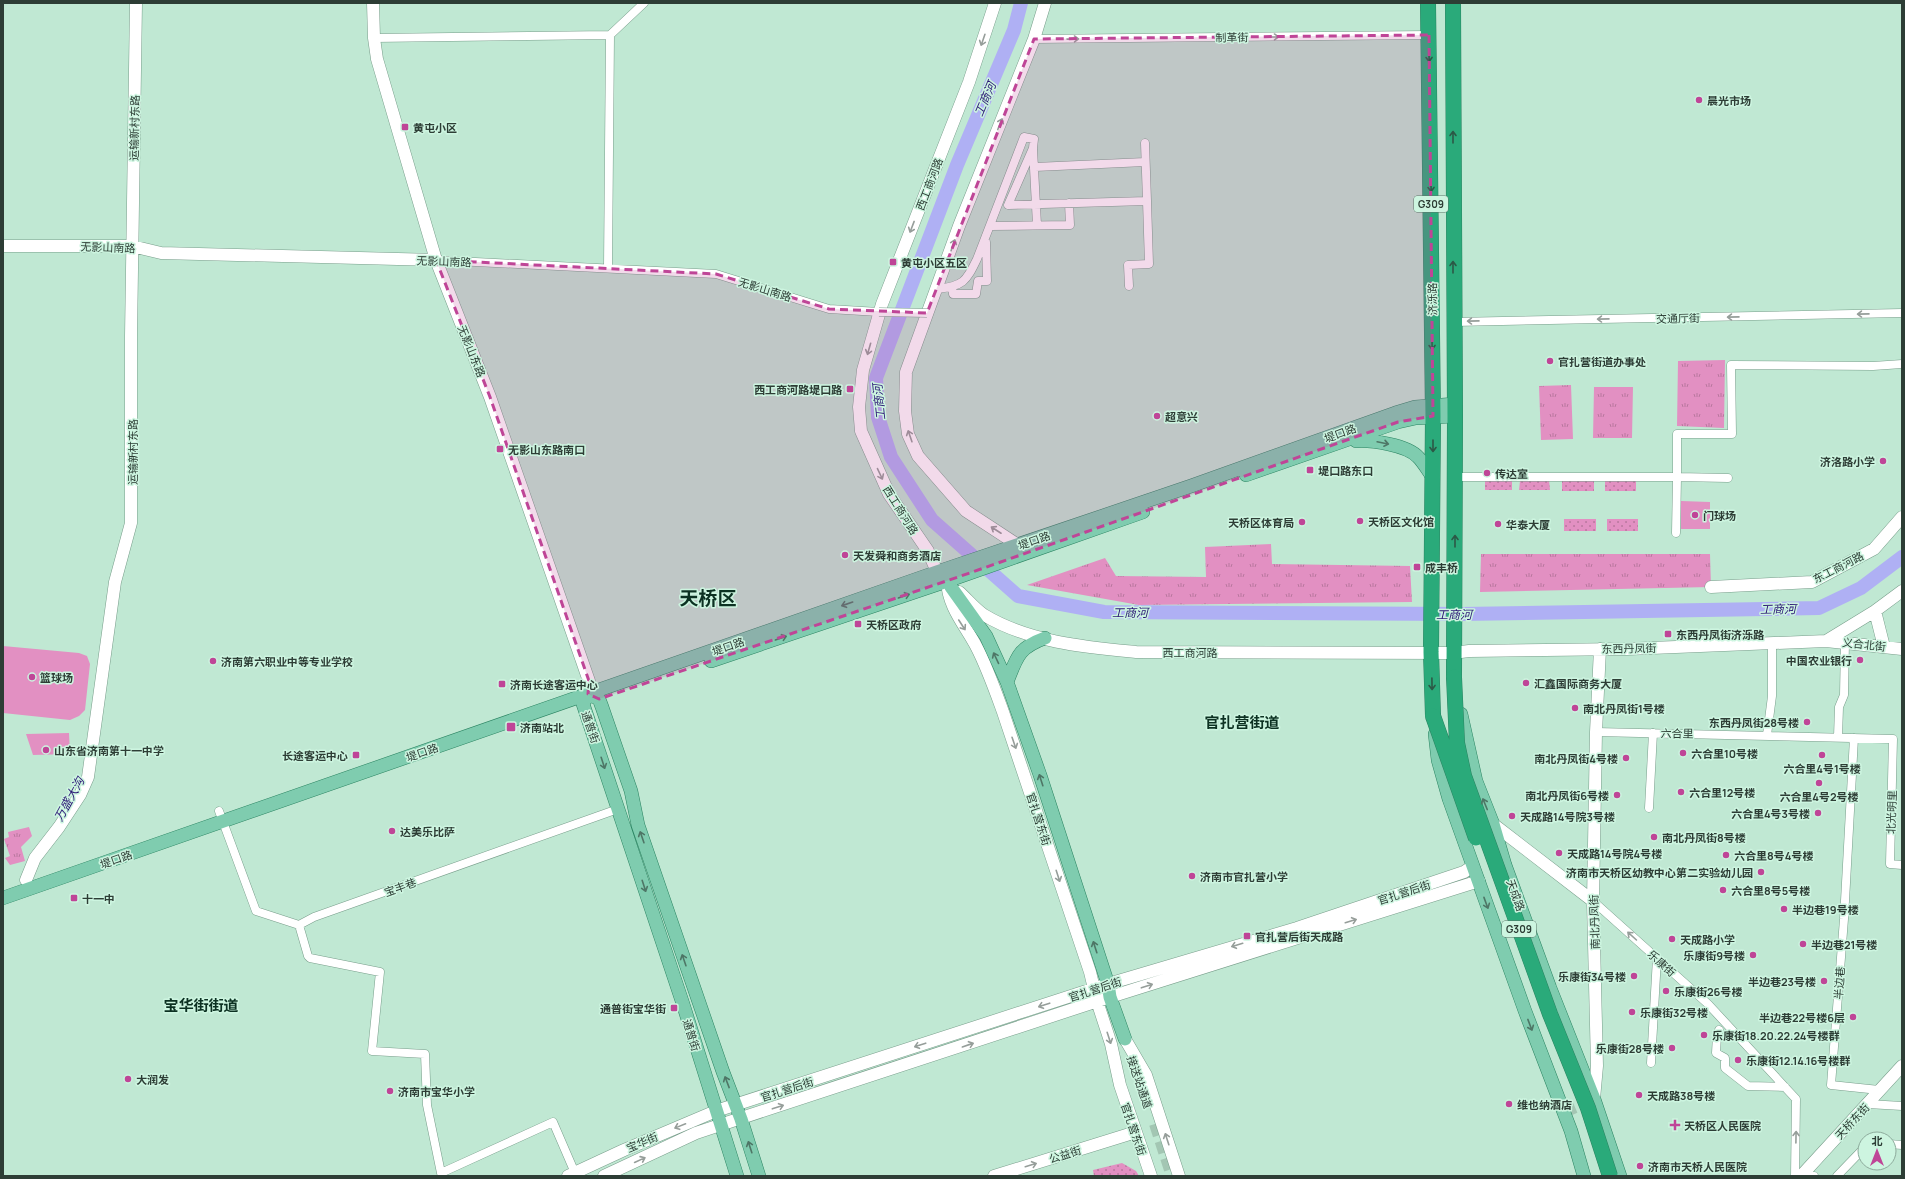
<svg xmlns="http://www.w3.org/2000/svg" width="1905" height="1179" font-family="Manrope,'Noto Sans SC',sans-serif">
<style>
.grass{fill:url(#grass-dots)}
.park{fill:url(#park-tufts)}
.pitch{fill:#e290c2}
.lines{fill:none;stroke-linecap:round;stroke-linejoin:round}
.river{stroke:#afb0f4;stroke-width:14}
.secondary-tunnel{stroke:#a3c6b3;stroke-width:12;stroke-dasharray:12 6;stroke-linecap:butt}
.street-casing{stroke:#789e8b;stroke-width:9}
.secondary-casing{stroke:#789e8b;stroke-width:13}
.primary-casing{stroke:#2b8462;stroke-width:14}
.highway-casing{stroke:#2b8462;stroke-width:16}
.street{stroke:#fff;stroke-width:8}
.secondary{stroke:#fff;stroke-width:12}
.primary{stroke:#7fccaf;stroke-width:13}
.highway{stroke:#2aaa7a;stroke-width:15}
.street-bridge-casing{stroke:#789e8b;stroke-width:9;stroke-linecap:butt}
.highway-bridge-casing{stroke:#2b8462;stroke-width:16;stroke-linecap:butt}
.street-bridge{stroke:#fff;stroke-width:8}
.highway-bridge{stroke:#2aaa7a;stroke-width:15}
.oneway{stroke:#969e9a}
.oneway2{stroke:#2c5846}
.oneway3{stroke:#4e7666}
.marked{fill:#bf4597;fill-opacity:0.2;stroke:#bf4597;stroke-width:3;stroke-dasharray:8 5;stroke-linejoin:round}
.poi-dot{fill:#bf4597;stroke:#cdf5e0;stroke-width:1.5}
.labels{text-anchor:middle;dominant-baseline:central;stroke-width:3;stroke-linejoin:round;paint-order:stroke}
.shield{fill:#cdf5e0;stroke:#5d7468;stroke-width:1}
.shield-label{font-size:10px;font-weight:bold;fill:#2d3d35}
.street-label{font-size:11px;fill:#2d3d35;stroke:#cdf5e0}
.poi-label{font-size:11px;font-weight:bold;fill:#2d3d35;stroke:#cdf5e0;text-anchor:start}
.water-label{font-size:12px;font-style:italic;fill:#2a1575;stroke:#cdf5e0}
.district-label{font-size:15px;font-weight:bold;fill:#0c3122;stroke:#cdf5e0}
.town-label{font-size:19px;font-weight:bold;fill:#0c3122;stroke:#cdf5e0}
</style>
<defs>
<pattern id="grass-dots" width="8" height="8" patternUnits="userSpaceOnUse"><rect width="8" height="8" fill="#e290c2"/><path d="M2 2h.1M6 6h.1" fill="none" stroke="#b8779e" stroke-width="1.8" stroke-linecap="round"/></pattern>
<pattern id="park-tufts" width="24" height="20" patternUnits="userSpaceOnUse"><rect width="24" height="20" fill="#e290c2"/><path d="M3 7l-1-3M5 7V3M7 7l1-3M15 17l-1-3M17 17v-4M19 17l1-3" fill="none" stroke="#b8779e"/></pattern>
</defs>
<rect width="100%" height="100%" fill="#c0e8d3"/>
<!-- grass -->
<path class="grass" d="M1562,479h32v12h-32z
M1549,480l1,10h-31l1,-9z
M1605,480h31v11h-31z
M1485,481h27v9h-27z
M1564,519h32v12h-32z
M1607,519h31v12h-31z
M1122,1163l14,8 3,5h-45l-1,-6z"/>
<!-- park -->
<path class="park" d="M1725,360l-1,68 -47,-2 1,-65z
M1571,385l2,54 -32,1 -2,-54z
M1594,387h39l-1,51h-39z
M1271,544l1,20 138,2 2,36 -273,3 -112,-20 78,-27 11,18 90,1 -1,-30z
M1481,554h229l1,33 -231,5z
M29,827l3,9 -11,11 4,14 -15,4 -5,-7 5,-2 -6,-17 5,-2 -1,-5z"/>
<!-- pitch -->
<path class="pitch" d="M1681,501l29,1v27h-29z
M3,646l76,7 8,3 3,8 -5,46 -6,6 -9,4 -67,-7z
M69,733l1,21 -37,1 -7,-21z"/>
<g class="lines">
<!-- river -->
<path class="river" d="M1021,3l-7,27 -57,135 -81,213 2,39 13,40 41,63 86,76 86,16 358,2 357,-6 42,-20 41,-31"/>
<!-- secondary-tunnel -->
<path class="secondary-tunnel" d="M1564,1112l30,-13
M1155,1124l17,52"/>
<defs>
<path id="street" d="M374,38l236,-3 34,-32
M1034,39l395,-4
M1145,143l2,58
M1033,149l4,76
M1035,167l110,-5
M990,226l80,-1 -1,-22
M436,260l280,14 113,35 50,3
M608,268l2,-233
M952,287l1,7h23l2,-13h9l-1,-39
M937,289c26,-3 29,-7 40,-30l47,-122 10,2 -1,9 -25,57 139,-4 2,63 -21,1 1,21
M1454,322l448,-9
M1455,477h222v-43h55l-1,-69 142,1 29,-2
M1676,533l1,-56 51,1
M1596,732l297,7 -3,125 12,1
M1767,735l5,-39v-53
M1838,737l1,-30 5,-12 1,-53
M1854,738l-10,181 -13,166 48,5
M1649,808l4,-75
M219,811l37,100 43,14 15,-8 304,-108
M1593,901l115,103 88,95 -1,77
M299,925l9,31 2,2 70,14 -8,79 53,3 2,51 14,68 112,-51 22,51
M1719,1030l-2,5 -1,18 9,5v10l23,18 37,1
M1651,1063l6,-105
M1868,1104l34,2
M1889,1144l13,1
M1802,1175l12,1
M1837,1176l28,-29"/>
<path id="secondary" d="M373,3l1,35 3,21 59,201 54,137 99,284 -1,13
M3,246h129l29,7 275,7
M1024,549l-58,-38 -48,-55 -10,-22 -3,-23 1,-39 53,-146 75,-187 11,-36
M944,578l-7,-6 -9,-21 -39,-57 -28,-63 -2,-24 4,-37 19,-66 87,-222 26,-79
M947,581c1,26 18,44 29,65 11,21 19,44 27,66l87,260 7,29 14,43 9,41 31,91
M1711,587l101,-5 62,-33 28,-32
M959,592c8,7 16,17 25,23 45,27 100,32 152,37l317,1 16,-2 158,-2 199,-8 76,8
M1875,611l9,36
M1826,641l49,-30 27,-20
M1493,824l100,77
M26,880l9,-22 24,-31 21,-32 8,-18 27,-195 16,-59v-187l5,-333
M1125,1039l21,36 33,101
M1594,1099l3,-33 -4,-165 3,-169 4,-83
M568,1176l56,-26 92,-39 392,-127 189,-56 167,-56 9,-6
M604,1176l92,-43 24,-8 390,-128 369,-116
M994,1176l142,-44
M1801,1176l101,-110"/>
<path id="primary" d="M1356,441c16,-1 51,4 62,16 6,6 10,14 15,20
M1246,475l152,-53 18,-4 39,-2
M951,587l35,49 21,46 33,93 68,209 2,13 15,42
M711,661l236,-80 196,-69
M1007,682c10,-25 11,-34 38,-44
M1461,714l15,67 17,43 12,41 45,123 44,111 26,77
M1435,734l3,26 11,39 76,212 46,120 13,45
M3,898l934,-326 254,-86 204,-73 20,-6 40,-3
M737,1176l-54,-172 -100,-300 5,-10 11,5 3,8 29,84 7,34 85,247 18,47 18,57"/>
<path id="highway" d="M1428,3l5,413 -2,236 2,64
M1453,3l2,413 -1,261"/>
</defs>
<!-- street casing -->
<use href="#street" class="street-casing"/>
<!-- secondary casing -->
<use href="#secondary" class="secondary-casing"/>
<!-- primary casing -->
<use href="#primary" class="primary-casing"/>
<!-- highway casing -->
<use href="#highway" class="highway-casing"/>
<!-- street -->
<use href="#street" class="street"/>
<!-- secondary -->
<use href="#secondary" class="secondary"/>
<!-- primary -->
<use href="#primary" class="primary"/>
<!-- highway -->
<use href="#highway" class="highway"/>
<defs>
<path id="street-bridge" d="M879,312l48,1"/>
<path id="highway-bridge" d="M1454,677l3,66 7,33 86,238 38,94 22,68
M1433,716l43,122"/>
</defs>
<!-- street-bridge casing -->
<use href="#street-bridge" class="street-bridge-casing"/>
<!-- highway-bridge casing -->
<use href="#highway-bridge" class="highway-bridge-casing"/>
<!-- street-bridge -->
<use href="#street-bridge" class="street-bridge"/>
<!-- highway-bridge -->
<use href="#highway-bridge" class="highway-bridge"/>
</g>
<!-- one-way arrows -->
<defs><path id="oneway-shaft" d="M-6 0H5M1.5-3L5.5 0L1.5 3" fill="none" stroke-width="1.6" stroke-linecap="round" stroke-linejoin="round"/></defs>
<g class="oneway">
<use href="#oneway-shaft" transform="translate(1273 37) rotate(-1)"/>
<use href="#oneway-shaft" transform="translate(1073 39) rotate(-1)"/>
<use href="#oneway-shaft" transform="translate(983 40) rotate(109)"/>
<use href="#oneway-shaft" transform="translate(1000 124) rotate(-68)"/>
<use href="#oneway-shaft" transform="translate(912 227) rotate(111)"/>
<use href="#oneway-shaft" transform="translate(953 245) rotate(-71)"/>
<use href="#oneway-shaft" transform="translate(1863 314) rotate(179)"/>
<use href="#oneway-shaft" transform="translate(1733 317) rotate(179)"/>
<use href="#oneway-shaft" transform="translate(1603 319) rotate(179)"/>
<use href="#oneway-shaft" transform="translate(1473 321) rotate(179)"/>
<use href="#oneway-shaft" transform="translate(869 349) rotate(106)"/>
<use href="#oneway-shaft" transform="translate(910 436) rotate(-109)"/>
<use href="#oneway-shaft" transform="translate(880 474) rotate(65)"/>
<use href="#oneway-shaft" transform="translate(996 530) rotate(-147)"/>
<use href="#oneway-shaft" transform="translate(962 625) rotate(57)"/>
<use href="#oneway-shaft" transform="translate(1014 743) rotate(71)"/>
<use href="#oneway-shaft" transform="translate(1058 876) rotate(72)"/>
<use href="#oneway-shaft" transform="translate(1351 921) rotate(-17)"/>
<use href="#oneway-shaft" transform="translate(1632 936) rotate(-138)"/>
<use href="#oneway-shaft" transform="translate(1237 945) rotate(163)"/>
<use href="#oneway-shaft" transform="translate(1147 986) rotate(-18)"/>
<use href="#oneway-shaft" transform="translate(1044 1005) rotate(162)"/>
<use href="#oneway-shaft" transform="translate(1109 1038) rotate(72)"/>
<use href="#oneway-shaft" transform="translate(920 1045) rotate(162)"/>
<use href="#oneway-shaft" transform="translate(968 1045) rotate(-19)"/>
<use href="#oneway-shaft" transform="translate(778 1107) rotate(-18)"/>
<use href="#oneway-shaft" transform="translate(680 1126) rotate(158)"/>
<use href="#oneway-shaft" transform="translate(1796 1137) rotate(-89)"/>
<use href="#oneway-shaft" transform="translate(1167 1139) rotate(-108)"/>
<use href="#oneway-shaft" transform="translate(640 1160) rotate(-25)"/>
<use href="#oneway-shaft" transform="translate(1031 1165) rotate(-17)"/>
</g>
<g class="oneway2">
<use href="#oneway-shaft" transform="translate(1429 56) rotate(89)"/>
<use href="#oneway-shaft" transform="translate(1453 137) rotate(-90)"/>
<use href="#oneway-shaft" transform="translate(1431 186) rotate(89)"/>
<use href="#oneway-shaft" transform="translate(1453 267) rotate(-90)"/>
<use href="#oneway-shaft" transform="translate(1432 344) rotate(89)"/>
<use href="#oneway-shaft" transform="translate(1433 446) rotate(90)"/>
<use href="#oneway-shaft" transform="translate(1455 541) rotate(-90)"/>
<use href="#oneway-shaft" transform="translate(1432 684) rotate(89)"/>
</g>
<g class="oneway3">
<use href="#oneway-shaft" transform="translate(1383 443) rotate(12)"/>
<use href="#oneway-shaft" transform="translate(904 596) rotate(-19)"/>
<use href="#oneway-shaft" transform="translate(847 604) rotate(161)"/>
<use href="#oneway-shaft" transform="translate(781 638) rotate(-19)"/>
<use href="#oneway-shaft" transform="translate(996 658) rotate(-115)"/>
<use href="#oneway-shaft" transform="translate(603 763) rotate(72)"/>
<use href="#oneway-shaft" transform="translate(1041 780) rotate(-108)"/>
<use href="#oneway-shaft" transform="translate(1485 804) rotate(-112)"/>
<use href="#oneway-shaft" transform="translate(642 837) rotate(-109)"/>
<use href="#oneway-shaft" transform="translate(644 886) rotate(72)"/>
<use href="#oneway-shaft" transform="translate(1486 903) rotate(70)"/>
<use href="#oneway-shaft" transform="translate(1095 947) rotate(-108)"/>
<use href="#oneway-shaft" transform="translate(684 960) rotate(-109)"/>
<use href="#oneway-shaft" transform="translate(1530 1025) rotate(69)"/>
<use href="#oneway-shaft" transform="translate(727 1082) rotate(-111)"/>
<use href="#oneway-shaft" transform="translate(750 1147) rotate(-108)"/>
</g>
<!-- marked area -->
<path class="marked" d="M1429,35l4,381 -35,6 -437,154 -362,123 -11,-5 1,-13 -99,-284 -54,-137 280,14 113,35 98,4 107,-274z"/>
<!-- markers -->
<g class="poi-dot">
<circle cx="1699" cy="100" r="4"/>
<rect x="401" y="123" width="8" height="8" rx="2"/>
<rect x="889" y="258" width="8" height="8" rx="2"/>
<circle cx="1550" cy="361" r="4"/>
<rect x="846" y="385" width="8" height="8" rx="2"/>
<circle cx="1157" cy="416" r="4"/>
<rect x="496" y="445" width="8" height="8" rx="2"/>
<circle cx="1883" cy="461" r="4"/>
<rect x="1306" y="466" width="8" height="8" rx="2"/>
<circle cx="1487" cy="473" r="4"/>
<circle cx="1695" cy="515" r="4"/>
<circle cx="1360" cy="521" r="4"/>
<circle cx="1302" cy="522" r="4"/>
<circle cx="1498" cy="524" r="4"/>
<circle cx="845" cy="555" r="4"/>
<rect x="1413" y="563" width="8" height="8" rx="2"/>
<rect x="854" y="620" width="8" height="8" rx="2"/>
<rect x="1664" y="630" width="8" height="8" rx="2"/>
<circle cx="1860" cy="660" r="4"/>
<circle cx="213" cy="661" r="4"/>
<circle cx="32" cy="677" r="4"/>
<circle cx="1526" cy="683" r="4"/>
<rect x="498" y="680" width="8" height="8" rx="2"/>
<circle cx="1575" cy="708" r="4"/>
<circle cx="1807" cy="722" r="4"/>
<rect x="506" y="722" width="10" height="10" rx="2"/>
<circle cx="46" cy="750" r="4"/>
<circle cx="1683" cy="753" r="4"/>
<rect x="352" y="751" width="8" height="8" rx="2"/>
<circle cx="1822" cy="755" r="4"/>
<circle cx="1626" cy="758" r="4"/>
<circle cx="1819" cy="783" r="4"/>
<circle cx="1681" cy="792" r="4"/>
<circle cx="1617" cy="795" r="4"/>
<circle cx="1818" cy="813" r="4"/>
<circle cx="1512" cy="816" r="4"/>
<circle cx="392" cy="831" r="4"/>
<circle cx="1654" cy="837" r="4"/>
<circle cx="1559" cy="853" r="4"/>
<circle cx="1726" cy="855" r="4"/>
<circle cx="1761" cy="872" r="4"/>
<circle cx="1192" cy="876" r="4"/>
<circle cx="1723" cy="890" r="4"/>
<rect x="70" y="894" width="8" height="8" rx="2"/>
<circle cx="1784" cy="909" r="4"/>
<rect x="1243" y="932" width="8" height="8" rx="2"/>
<circle cx="1672" cy="939" r="4"/>
<circle cx="1803" cy="944" r="4"/>
<circle cx="1753" cy="955" r="4"/>
<circle cx="1634" cy="976" r="4"/>
<circle cx="1824" cy="981" r="4"/>
<circle cx="1666" cy="991" r="4"/>
<rect x="670" y="1004" width="8" height="8" rx="2"/>
<circle cx="1632" cy="1012" r="4"/>
<circle cx="1853" cy="1017" r="4"/>
<circle cx="1704" cy="1035" r="4"/>
<circle cx="1672" cy="1048" r="4"/>
<circle cx="1738" cy="1060" r="4"/>
<circle cx="128" cy="1079" r="4"/>
<circle cx="390" cy="1091" r="4"/>
<circle cx="1639" cy="1095" r="4"/>
<circle cx="1509" cy="1104" r="4"/>
<path d="M1673 1119h4v4h4v4h-4v4h-4v-4h-4v-4h4z"/>
<circle cx="1640" cy="1166" r="4"/>
</g>
<g class="labels">
<!-- shield labels -->
<g class="shield">
<rect x="1414" y="196" width="34" height="16" rx="3"/>
<rect x="1502" y="921" width="34" height="16" rx="3"/>
</g>
<g class="shield-label">
<text x="1431" y="204">G309</text>
<text x="1519" y="929">G309</text>
</g>
<!-- street labels -->
<g class="street-label">
<text transform="translate(1232 37) rotate(-1)">制革街</text>
<text transform="translate(134 128) rotate(-89)">运输新村东路</text>
<text transform="translate(929 184) rotate(-69)">西工商河路</text>
<text transform="translate(108 247) rotate(2)">无影山南路</text>
<text transform="translate(444 261) rotate(2)">无影山南路</text>
<text transform="translate(765 289) rotate(17)">无影山南路</text>
<text transform="translate(1432 299) rotate(-91)">济泺路</text>
<text transform="translate(1678 318) rotate(-1)">交通厅街</text>
<text transform="translate(472 351) rotate(68)">无影山东路</text>
<text transform="translate(1340 433) rotate(-20)">堤口路</text>
<text transform="translate(132 452) rotate(-90)">运输新村东路</text>
<text transform="translate(901 510) rotate(58)">西工商河路</text>
<text transform="translate(1034 540) rotate(-19)">堤口路</text>
<text transform="translate(1838 567) rotate(-27)">东工商河路</text>
<text transform="translate(1864 644) rotate(6)">义合北街</text>
<text transform="translate(728 646) rotate(-19)">堤口路</text>
<text transform="translate(1629 648) rotate(-1)">东西丹凤街</text>
<text x="1190" y="652">西工商河路</text>
<text transform="translate(591 727) rotate(71)">通普街</text>
<text transform="translate(1677 733) rotate(1)">六合里</text>
<text transform="translate(422 752) rotate(-19)">堤口路</text>
<text transform="translate(1891 812) rotate(-88)">北光明里</text>
<text transform="translate(1039 819) rotate(72)">官扎营东街</text>
<text transform="translate(116 859) rotate(-19)">堤口路</text>
<text transform="translate(400 887) rotate(-20)">宝丰巷</text>
<text transform="translate(1404 892) rotate(-18)">官扎营后街</text>
<text transform="translate(1516 895) rotate(70)">天成路</text>
<text transform="translate(1594 922) rotate(-92)">南北丹凤街</text>
<text transform="translate(1662 963) rotate(42)">乐康街</text>
<text transform="translate(1839 983) rotate(-86)">半边巷</text>
<text transform="translate(1095 989) rotate(-18)">官扎营后街</text>
<text transform="translate(692 1035) rotate(73)">通普街</text>
<text transform="translate(1140 1082) rotate(71)">接送站通道</text>
<text transform="translate(787 1089) rotate(-18)">官扎营后街</text>
<text transform="translate(1852 1121) rotate(-47)">天桥东街</text>
<text transform="translate(1134 1129) rotate(71)">官扎营东街</text>
<text transform="translate(642 1142) rotate(-23)">宝华街</text>
<text transform="translate(1065 1154) rotate(-17)">公益街</text>
</g>
<!-- poi labels -->
<g class="poi-label">
<text x="1707" y="100">晨光市场</text>
<text x="413" y="127">黄屯小区</text>
<text x="901" y="262">黄屯小区五区</text>
<text x="1558" y="361">官扎营街道办事处</text>
<text x="842" y="389" text-anchor="end">西工商河路堤口路</text>
<text x="1165" y="416">超意兴</text>
<text x="508" y="449">无影山东路南口</text>
<text x="1875" y="461" text-anchor="end">济洛路小学</text>
<text x="1318" y="470">堤口路东口</text>
<text x="1495" y="473">传达室</text>
<text x="1703" y="515">门球场</text>
<text x="1368" y="521">天桥区文化馆</text>
<text x="1294" y="522" text-anchor="end">天桥区体育局</text>
<text x="1506" y="524">华泰大厦</text>
<text x="853" y="555">天发舜和商务酒店</text>
<text x="1425" y="567">成丰桥</text>
<text x="866" y="624">天桥区政府</text>
<text x="1676" y="634">东西丹凤街济泺路</text>
<text x="1852" y="660" text-anchor="end">中国农业银行</text>
<text x="221" y="661">济南第六职业中等专业学校</text>
<text x="40" y="677">篮球场</text>
<text x="1534" y="683">汇鑫国际商务大厦</text>
<text x="510" y="684">济南长途客运中心</text>
<text x="1583" y="708">南北丹凤街1号楼</text>
<text x="1799" y="722" text-anchor="end">东西丹凤街28号楼</text>
<text x="520" y="727">济南站北</text>
<text x="54" y="750">山东省济南第十一中学</text>
<text x="1691" y="753">六合里10号楼</text>
<text x="348" y="755" text-anchor="end">长途客运中心</text>
<text x="1618" y="758" text-anchor="end">南北丹凤街4号楼</text>
<text x="1822" y="768" text-anchor="middle">六合里4号1号楼</text>
<text x="1689" y="792">六合里12号楼</text>
<text x="1609" y="795" text-anchor="end">南北丹凤街6号楼</text>
<text x="1819" y="796" text-anchor="middle">六合里4号2号楼</text>
<text x="1810" y="813" text-anchor="end">六合里4号3号楼</text>
<text x="1520" y="816">天成路14号院3号楼</text>
<text x="400" y="831">达美乐比萨</text>
<text x="1662" y="837">南北丹凤街8号楼</text>
<text x="1567" y="853">天成路14号院4号楼</text>
<text x="1734" y="855">六合里8号4号楼</text>
<text x="1753" y="872" text-anchor="end">济南市天桥区幼教中心第二实验幼儿园</text>
<text x="1200" y="876">济南市官扎营小学</text>
<text x="1731" y="890">六合里8号5号楼</text>
<text x="82" y="898">十一中</text>
<text x="1792" y="909">半边巷19号楼</text>
<text x="1255" y="936">官扎营后街天成路</text>
<text x="1680" y="939">天成路小学</text>
<text x="1811" y="944">半边巷21号楼</text>
<text x="1745" y="955" text-anchor="end">乐康街9号楼</text>
<text x="1626" y="976" text-anchor="end">乐康街34号楼</text>
<text x="1816" y="981" text-anchor="end">半边巷23号楼</text>
<text x="1674" y="991">乐康街26号楼</text>
<text x="666" y="1008" text-anchor="end">通普街宝华街</text>
<text x="1640" y="1012">乐康街32号楼</text>
<text x="1845" y="1017" text-anchor="end">半边巷22号楼6层</text>
<text x="1712" y="1035">乐康街18.20.22.24号楼群</text>
<text x="1664" y="1048" text-anchor="end">乐康街28号楼</text>
<text x="1746" y="1060">乐康街12.14.16号楼群</text>
<text x="136" y="1079">大润发</text>
<text x="398" y="1091">济南市宝华小学</text>
<text x="1647" y="1095">天成路38号楼</text>
<text x="1517" y="1104">维也纳酒店</text>
<text x="1684" y="1125">天桥区人民医院</text>
<text x="1648" y="1166">济南市天桥人民医院</text>
</g>
<!-- water labels -->
<g class="water-label">
<text transform="translate(985 99) rotate(-67)">工商河</text>
<text transform="translate(879 402) rotate(-96)">工商河</text>
<text transform="translate(1778 609) rotate(-1)">工商河</text>
<text x="1130" y="612">工商河</text>
<text x="1454" y="614">工商河</text>
<text transform="translate(69 799) rotate(-61)">万盛大沟</text>
</g>
<!-- district labels -->
<g class="district-label">
<text x="1242" y="722">官扎营街道</text>
<text x="201" y="1005">宝华街街道</text>
</g>
<!-- town labels -->
<g class="town-label">
<text x="708" y="598">天桥区</text>
</g>
</g>
<!-- border -->
<rect width="1905" height="1179" fill="none" stroke="#2d3d35" stroke-width="8"/>
<!-- north arrow -->
<g transform="translate(1877 1151)"><circle r="19" fill="#cdf5e0" stroke="#8dab9c"/>
<path d="M0-3L7 15L0 10L-7 15Z" fill="#bf4597"/>
<text y="-6" font-size="11" font-weight="bold" text-anchor="middle" fill="#2d3d35">北</text>
</g>
</svg>
